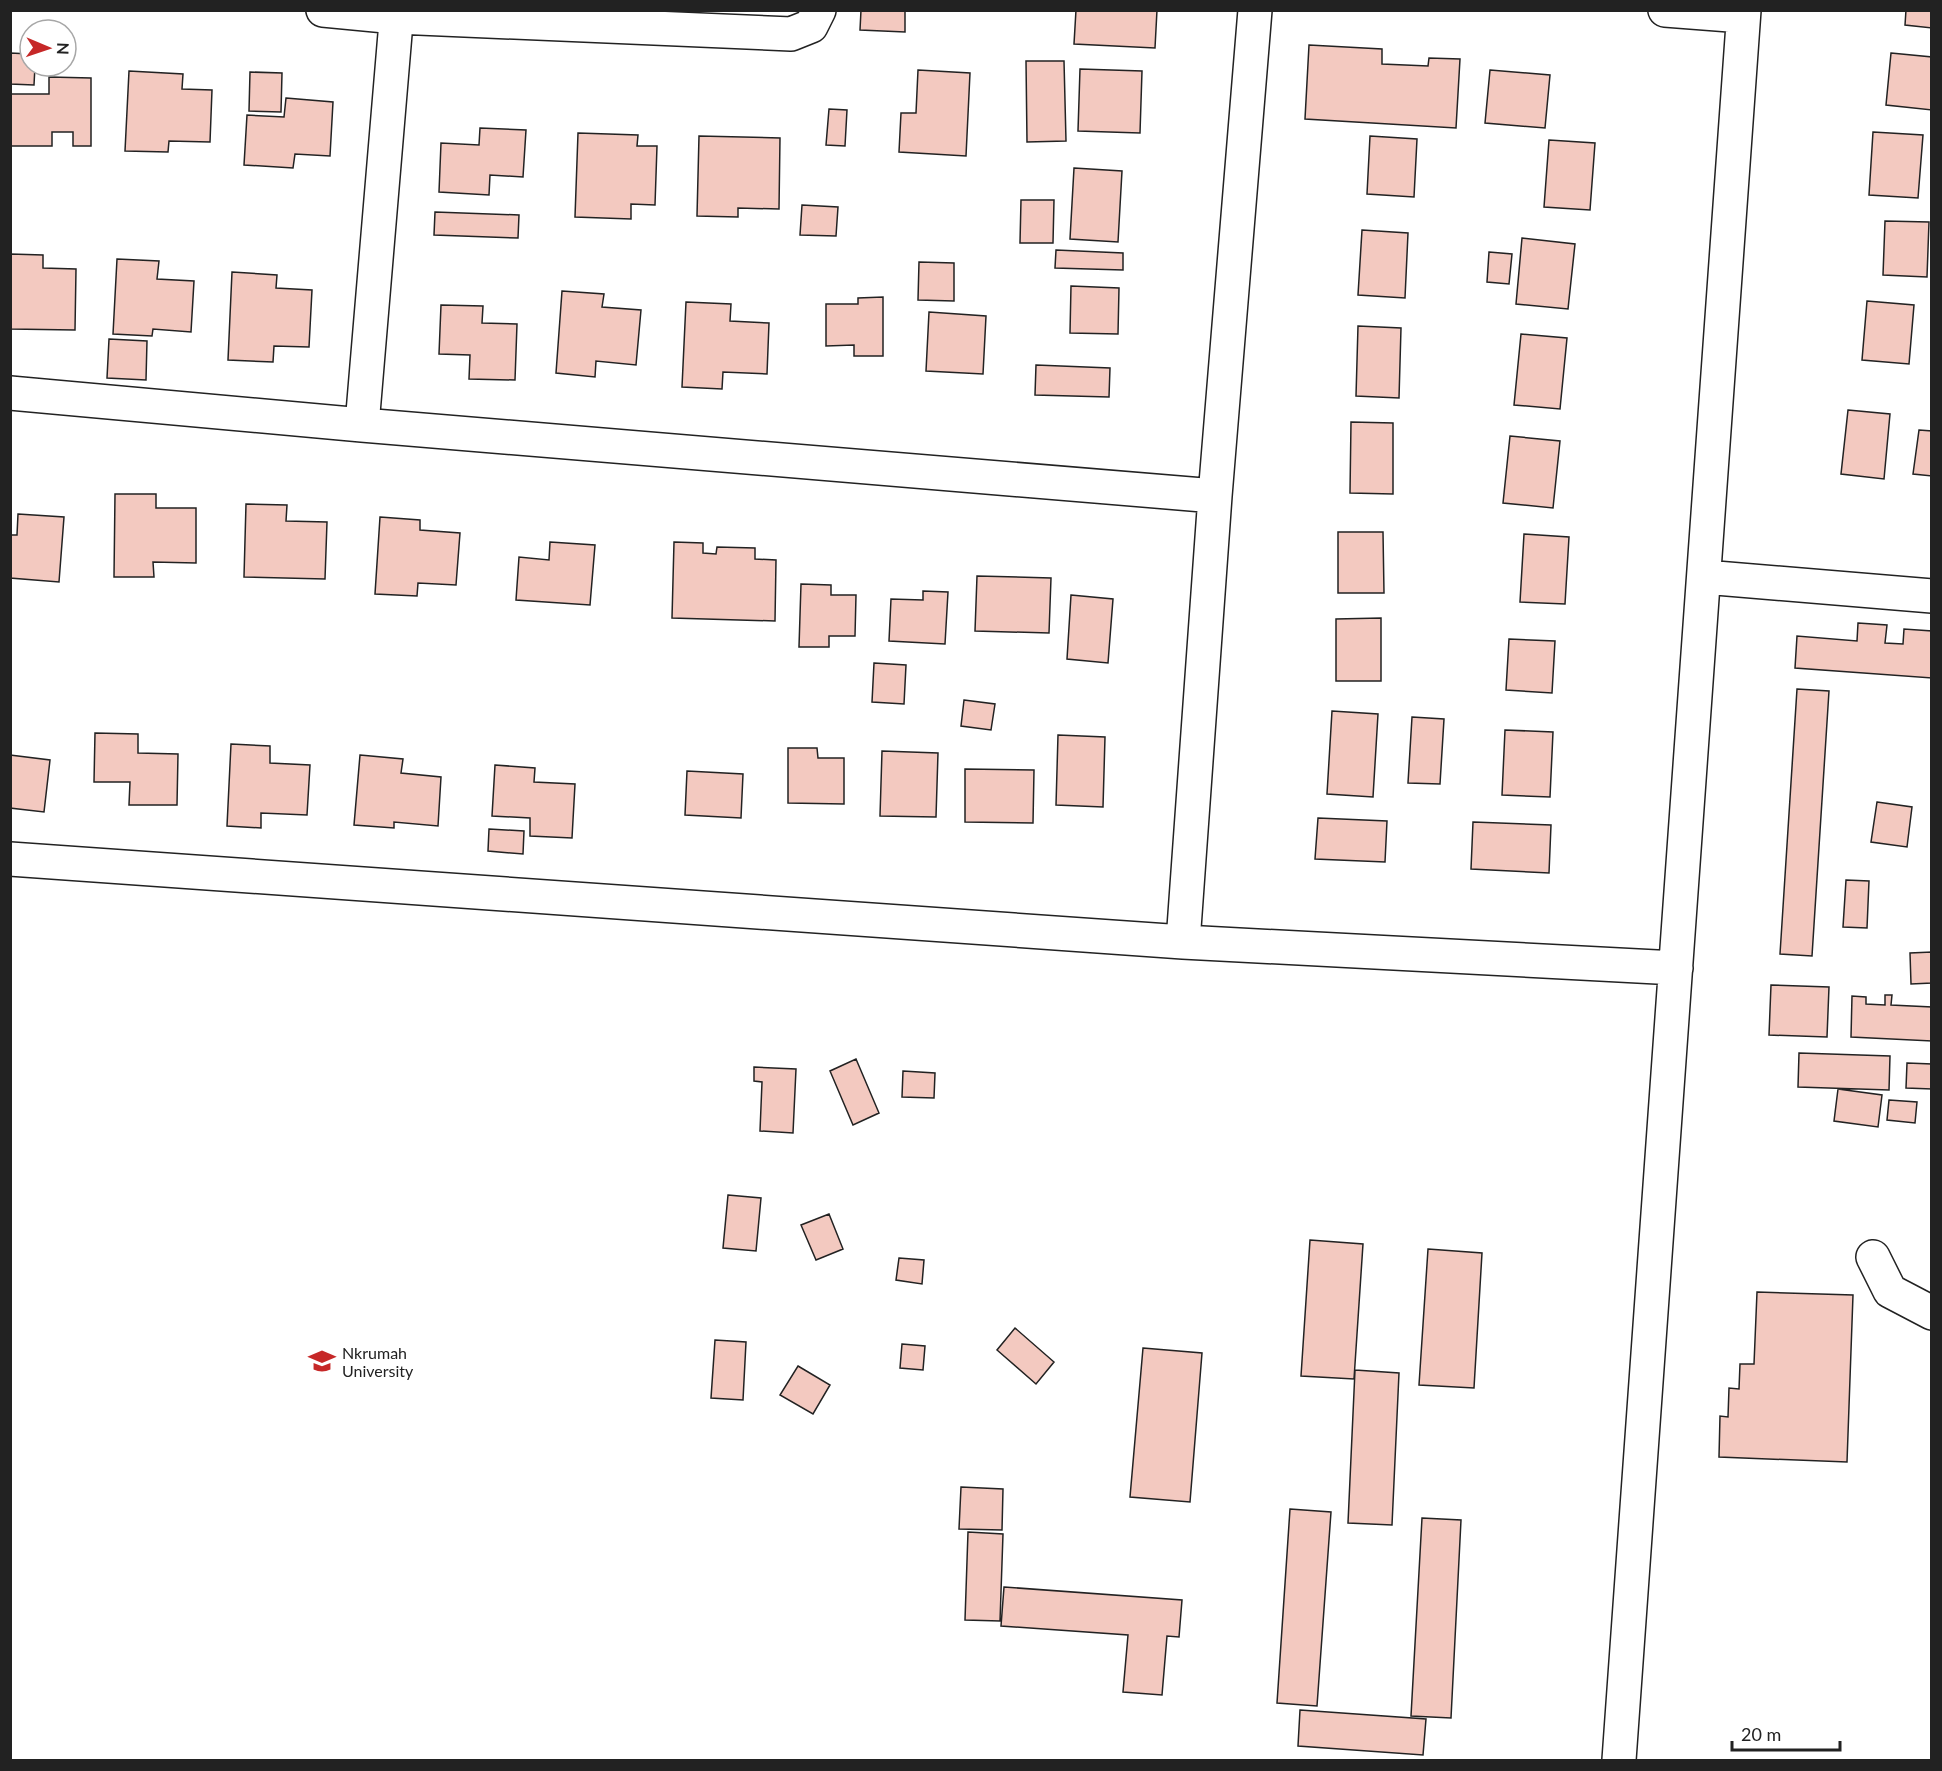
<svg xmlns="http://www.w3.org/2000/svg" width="1942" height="1771" font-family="Lato,sans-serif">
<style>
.building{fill:#f3c9c0;stroke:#222;stroke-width:1.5}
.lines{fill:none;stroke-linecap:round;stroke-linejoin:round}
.minor-casing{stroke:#222;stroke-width:36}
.minor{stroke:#fff;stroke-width:33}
.labels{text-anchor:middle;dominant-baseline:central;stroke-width:4.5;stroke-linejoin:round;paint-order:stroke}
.poi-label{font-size:16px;fill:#222;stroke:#fff;text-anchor:start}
</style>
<rect width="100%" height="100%" fill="#fff"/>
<!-- building -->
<path class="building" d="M861,10h44v22l-45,-2z
M1076,10h81l-2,38 -81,-4z
M1906,10h26v18l-27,-3z
M1309,45l73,4v15l46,2 1,-8 31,1 -4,69 -151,-9z
M10,53l20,1v12h5l-1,19 -24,-1z
M1891,53l41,4v53l-46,-5z
M1026,61h38l2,80 -39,1z
M1080,69l62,2 -2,62 -62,-2z
M918,70l52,3 -4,83 -67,-4 2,-39h15z
M1490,70l60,5 -5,53 -60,-5z
M129,71l54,3 -1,15 30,1 -2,52 -41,-1 -1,11 -43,-1z
M250,72l32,1 -1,39 -32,-1z
M49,77l42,1v68h-18v-14h-21v14h-42v-52h39z
M286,98l47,4 -3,54 -35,-2 -2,14 -49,-3 3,-50 37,2z
M829,109l18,1 -2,36 -19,-1z
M480,128l46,2 -3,47 -33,-2 -1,20 -50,-3 2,-49 38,2z
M1873,132l50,3 -5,63 -49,-3z
M578,133l60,2 -1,11h20l-2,59 -24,-1v15l-56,-2z
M699,136l81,2 -1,71 -41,-1v9l-41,-1z
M1370,136l47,3 -3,58 -47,-3z
M1549,140l46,3 -5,67 -46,-3z
M1074,168l48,3 -4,71 -48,-3z
M1021,200h33l-1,43h-33z
M802,205l36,2 -2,29 -36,-1z
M435,212l84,3 -1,23 -84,-3z
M1885,221l44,1 -2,55 -44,-2z
M1362,230l46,3 -3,65 -47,-3z
M1522,238l53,6 -7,65 -52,-5z
M1056,250l67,3v17l-68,-2z
M1489,252l23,2 -3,30 -22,-2z
M10,254l33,1v13l33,1 -1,61 -65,-1z
M117,259l42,2 -2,18 37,2 -3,51 -38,-3 -1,7 -39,-2z
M919,262l35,1v38l-36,-1z
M232,272l45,3 -1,13 36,2 -3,57 -35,-1 -1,16 -45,-2z
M1071,286l48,2 -1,46 -48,-1z
M562,291l42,3 -2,13 39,3 -5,55 -40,-4 -1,16 -39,-4z
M883,297v59h-29v-11l-28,1v-42h32v-6z
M1867,301l47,4 -5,59 -47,-4z
M686,302l45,2 -1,17 39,2 -2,51 -44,-2 -1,17 -40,-2z
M441,305l42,1 -1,17 35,1 -2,56 -46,-1 1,-24 -31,-1z
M929,312l57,4 -3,58 -57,-3z
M1358,326l43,2 -2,70 -43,-2z
M1521,334l46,4 -7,71 -46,-4z
M109,339l38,2 -1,39 -39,-2z
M1036,365l74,3 -1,29 -74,-2z
M1848,410l42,4 -6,65 -43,-5z
M1351,422l42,1v71l-43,-1z
M1919,430l13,1v45l-19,-2z
M1510,436l50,5 -7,67 -50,-5z
M115,494h41v14h40v55l-43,-1 1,15h-40z
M246,504l41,1 -1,16 41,1 -2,57 -81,-2z
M18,514l46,3 -5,65 -49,-4v-43h7z
M380,517l40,3v10l40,3 -4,52 -38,-2 -1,13 -42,-2z
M1338,532h45l1,61h-46z
M1524,534l45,3 -4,67 -45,-2z
M550,542l45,3 -5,60 -74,-5 3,-43 30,3z
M674,542l29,1v10l13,1 1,-7 38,1v11l21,1 -1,61 -103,-3z
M977,576l74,2 -2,55 -74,-2z
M801,584l30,1v10h25l-1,41h-26v11h-30z
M923,591l25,1 -3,52 -56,-3 2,-42 32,1z
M1071,595l42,4 -5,64 -41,-4z
M1381,618v63h-45v-62z
M1858,623l29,2 -2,18 18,1 1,-15 28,2v47l-137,-10 2,-32 60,5z
M1509,639l46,2 -3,52 -46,-3z
M874,663l32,2 -2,39 -32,-2z
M1797,689l32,2 -17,265 -32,-2z
M964,700l31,4 -4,26 -30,-4z
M1332,711l46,3 -5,83 -46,-3z
M1412,717l32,2 -4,65 -32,-1z
M1505,730l48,2 -3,65 -48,-2z
M95,733l43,1v19l40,1 -1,51h-48l1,-23h-36z
M1058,735l47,2 -2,70 -47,-2z
M231,744l39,2v17l40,2 -3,50 -46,-2v15l-34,-2z
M788,748h29l1,10h26v46l-56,-1z
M882,751l56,2 -2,64 -56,-1z
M10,755l40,5 -6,52 -34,-4z
M360,755l43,4 -2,14 40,4 -3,49 -44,-4v6l-40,-3z
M495,765l40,3 -1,14 41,2 -3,54 -42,-2v-18l-38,-2z
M965,769l69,1 -1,53 -68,-1z
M687,771l56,3 -2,44 -56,-3z
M1877,802l35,5 -5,40 -36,-5z
M1318,818l69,3 -2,41 -70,-3z
M1473,822l78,3 -2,48 -78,-4z
M489,829l35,2 -1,23 -35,-3z
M1846,880l23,1 -2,47 -24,-1z
M1932,952v31l-21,1 -1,-31z
M1771,985l58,2 -2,50 -58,-2z
M1885,995h7l-1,10 41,2v34l-81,-4 1,-41 14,1v7l19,1z
M1799,1053l91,3 -1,34 -91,-3z
M856,1059l23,54 -26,12 -23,-54z
M1907,1063l25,1v25l-26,-1z
M754,1067l42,2 -3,64 -33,-2 2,-49 -8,-1z
M903,1071l32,2 -1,25 -32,-1z
M1838,1089l44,6 -4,32 -44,-6z
M1889,1100l28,2 -2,21 -28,-3z
M728,1195l33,3 -5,53 -33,-3z
M829,1214l14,35 -27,11 -15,-35z
M1310,1240l53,4 -9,135 -53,-3z
M1428,1249l54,4 -8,135 -55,-3z
M899,1258l25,2 -2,24 -26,-4z
M1757,1292l96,3 -6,167 -128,-5 1,-41 8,1 1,-29 10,1 1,-25h14z
M1015,1328l39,34 -18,22 -39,-34z
M715,1340l31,2 -3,58 -32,-2z
M902,1344l23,2 -2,24 -23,-2z
M1143,1348l59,5 -12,149 -60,-5z
M798,1366l32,19 -17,29 -33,-19z
M1355,1370l44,3 -7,152 -44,-2z
M961,1487l42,2 -1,41 -43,-1z
M1290,1509l41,3 -14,194 -40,-3z
M1422,1518l39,2 -10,198 -40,-2z
M968,1532l35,2 -3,87 -35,-1z
M1004,1587l178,13 -3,37 -12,-1 -5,59 -39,-3 5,-57 -127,-9z
M1300,1710l126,9 -3,36 -125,-9z"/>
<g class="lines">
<defs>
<path id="minor" d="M323,10l73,7 395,17 20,-8 8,-16
M1665,10l78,6
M10,393l352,32 853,71
M362,425l35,-415
M1704,577l228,19
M10,859l1173,83 493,26
M1183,942l32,-446 40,-486
M1873,1257l17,34 42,22
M1619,1760l125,-1750"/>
</defs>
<!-- minor casing -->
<use href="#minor" class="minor-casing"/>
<!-- minor -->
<use href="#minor" class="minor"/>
</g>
<!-- icons -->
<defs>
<symbol id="university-bare" viewBox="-9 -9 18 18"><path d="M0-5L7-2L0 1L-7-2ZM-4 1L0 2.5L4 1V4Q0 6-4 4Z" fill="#c62828" stroke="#fff" stroke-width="2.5" paint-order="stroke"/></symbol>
</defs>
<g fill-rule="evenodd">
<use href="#university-bare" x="303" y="1342" width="38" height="38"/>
</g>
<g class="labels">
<!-- poi labels -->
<g class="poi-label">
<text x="342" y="1352">Nkrumah<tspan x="342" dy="18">University</tspan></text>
</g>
</g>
<!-- border -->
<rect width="1942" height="1771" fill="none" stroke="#222222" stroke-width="24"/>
<!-- north arrow -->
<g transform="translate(48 48) rotate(92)"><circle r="28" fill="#ffffff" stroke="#a7a7a7" stroke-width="1.5"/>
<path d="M0-4.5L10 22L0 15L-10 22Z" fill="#c62828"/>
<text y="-9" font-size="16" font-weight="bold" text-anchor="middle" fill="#222222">N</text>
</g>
<!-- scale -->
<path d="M1732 1741v9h108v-9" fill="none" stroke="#222222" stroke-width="3"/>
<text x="1741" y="1741" font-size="18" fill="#222222" stroke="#ffffff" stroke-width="4.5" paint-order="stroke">20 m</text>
</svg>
